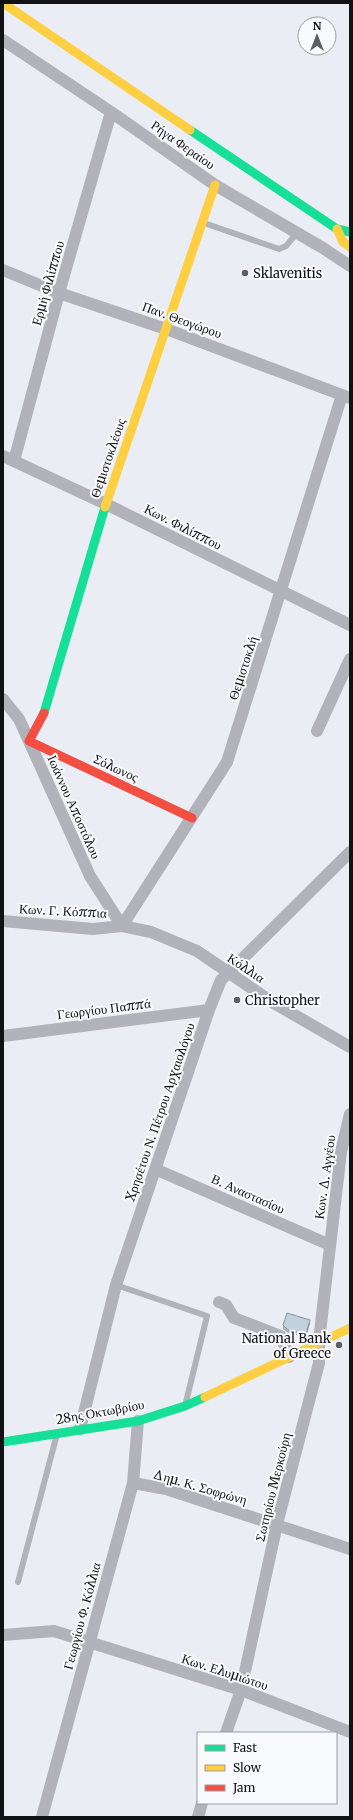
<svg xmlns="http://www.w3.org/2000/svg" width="353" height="1820" font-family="Merriweather,serif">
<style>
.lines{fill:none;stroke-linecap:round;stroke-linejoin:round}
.lane{stroke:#b1b2ba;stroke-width:6}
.street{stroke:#b1b2ba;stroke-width:12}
.fast{stroke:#16e098;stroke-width:9}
.slow{stroke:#ffcf43;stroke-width:9}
.jam{stroke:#f24e42;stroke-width:9}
.wall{fill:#a7b5bd}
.shaded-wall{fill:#88939a}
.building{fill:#c2d2dc;stroke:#88939a}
.poi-dot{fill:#5c5f64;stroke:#f8fafe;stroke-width:1.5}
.labels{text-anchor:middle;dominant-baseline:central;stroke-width:4;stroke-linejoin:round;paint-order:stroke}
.street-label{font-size:13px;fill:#101216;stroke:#f8fafe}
.poi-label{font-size:13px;fill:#101216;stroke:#f8fafe;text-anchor:start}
</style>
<rect width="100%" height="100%" fill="#eaeef4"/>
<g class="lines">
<!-- lane -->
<path class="lane" d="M204,223l75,26 7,-3 11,-13
M116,1285l91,31 -21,86
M18,1582l39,-148"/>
<!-- street -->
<path class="street" d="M3,40l108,72 104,73 108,63 27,18
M3,270l56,23 107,36 184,69
M3,456l103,48 244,121
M14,461l45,-168 52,-181
M3,699l16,20 71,157 32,50
M317,731l33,-72
M3,921l90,8 29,-3 29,6 46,19 75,51 78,45
M122,926l105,-164 115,-367
M3,1036l206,-26
M155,1169l175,76
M219,1302l7,3 8,13 47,18 8,21
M80,1429l36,-144 93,-275 12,-30 129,-128
M133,1483l33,6 184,60
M3,1635l51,-4 187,59 109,42
M226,1733l15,-43 36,-166 42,-161v-22l22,-189 9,-38
M42,1817l91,-334 5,-62
M198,1817l4,-14"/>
<!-- fast -->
<path class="fast" d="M190,130l147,99 13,3
M44,713l61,-206
M3,1442l135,-21 47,-15 20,-9"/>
<!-- slow -->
<path class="slow" d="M3,3l187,127
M337,229l6,13 7,5
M105,507l110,-322
M205,1397l145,-69"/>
<!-- jam -->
<path class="jam" d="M44,713l-15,28 163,77"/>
</g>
<!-- wall -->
<path class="wall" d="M310,1323l-4,14 -18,-4 -5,-4v-4z"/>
<!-- shaded-wall -->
<path class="shaded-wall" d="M310,1320v3l-4,14v-3z"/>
<!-- building -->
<path class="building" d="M287,1313l23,7 -4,14 -18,-4 -5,-5z"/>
<!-- markers -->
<g class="poi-dot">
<circle cx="245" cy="273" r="4"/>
<circle cx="237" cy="1000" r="4"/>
<circle cx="339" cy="1345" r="4"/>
</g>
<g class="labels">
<!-- street labels -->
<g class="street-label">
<text transform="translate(183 145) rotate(35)">Ρήγα Φεραίου</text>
<text transform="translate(48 283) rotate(-74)">Ερμή Φιλίππου</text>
<text transform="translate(182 320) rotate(20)">Παν. Θεογώρου</text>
<text transform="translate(108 458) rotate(-71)">Θεμιστοκλέους</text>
<text transform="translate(183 527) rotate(27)">Κων. Φιλίππου</text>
<text transform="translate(243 668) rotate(-72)">Θεμιστοκλή</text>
<text transform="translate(116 768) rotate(25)">Σόλωνος</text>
<text transform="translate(74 807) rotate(66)">Ιωάννου Αποστόλου</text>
<text transform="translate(63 911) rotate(3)">Κων. Γ. Κόππια</text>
<text transform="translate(246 968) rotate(34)">Κόλλια</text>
<text transform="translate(104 1009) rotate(-7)">Γεωργίου Παππά</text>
<text transform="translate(160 1112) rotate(-71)">Χρησέτου Ν. Πέτρου Αρχαιολόγου</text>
<text transform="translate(325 1177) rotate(-82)">Κων. Δ. Αγγέου</text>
<text transform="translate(248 1194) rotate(24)">Β. Αναστασίου</text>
<text transform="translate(100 1412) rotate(-10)">28ης Οκτωβρίου</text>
<text transform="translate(200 1487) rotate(16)">Δημ. Κ. Σοφρώνη</text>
<text transform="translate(273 1487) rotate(-76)">Σωτηρίου Μερκούρη</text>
<text transform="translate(82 1616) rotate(-75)">Γεωργίου Φ. Κόλλια</text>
<text transform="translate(225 1672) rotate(18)">Κων. Ελυμιώτου</text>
</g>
<!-- poi labels -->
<g class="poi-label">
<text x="253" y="273">Sklavenitis</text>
<text x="245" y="1000">Christopher</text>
<text x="331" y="1338" text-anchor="end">National Bank<tspan x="331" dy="15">of Greece</tspan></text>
</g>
</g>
<!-- border -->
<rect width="353" height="1820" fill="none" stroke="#101216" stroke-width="8"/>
<!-- legend -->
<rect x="197" y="1732" width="140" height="72" fill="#f8fafe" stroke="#9b9da1"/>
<rect x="205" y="1745" width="20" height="6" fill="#16e098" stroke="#9b9da1"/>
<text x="233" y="1752" font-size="12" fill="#101216">Fast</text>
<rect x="205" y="1765" width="20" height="6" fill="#ffcf43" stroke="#9b9da1"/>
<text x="233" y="1772" font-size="12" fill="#101216">Slow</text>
<rect x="205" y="1785" width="20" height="6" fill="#f24e42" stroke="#9b9da1"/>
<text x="233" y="1792" font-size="12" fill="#101216">Jam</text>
<!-- north arrow -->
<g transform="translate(317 36)"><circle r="19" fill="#f8fafe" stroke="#9b9da1"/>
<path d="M0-3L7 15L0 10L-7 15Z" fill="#5c5f64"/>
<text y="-6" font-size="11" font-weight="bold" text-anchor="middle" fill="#101216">N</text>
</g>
</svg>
